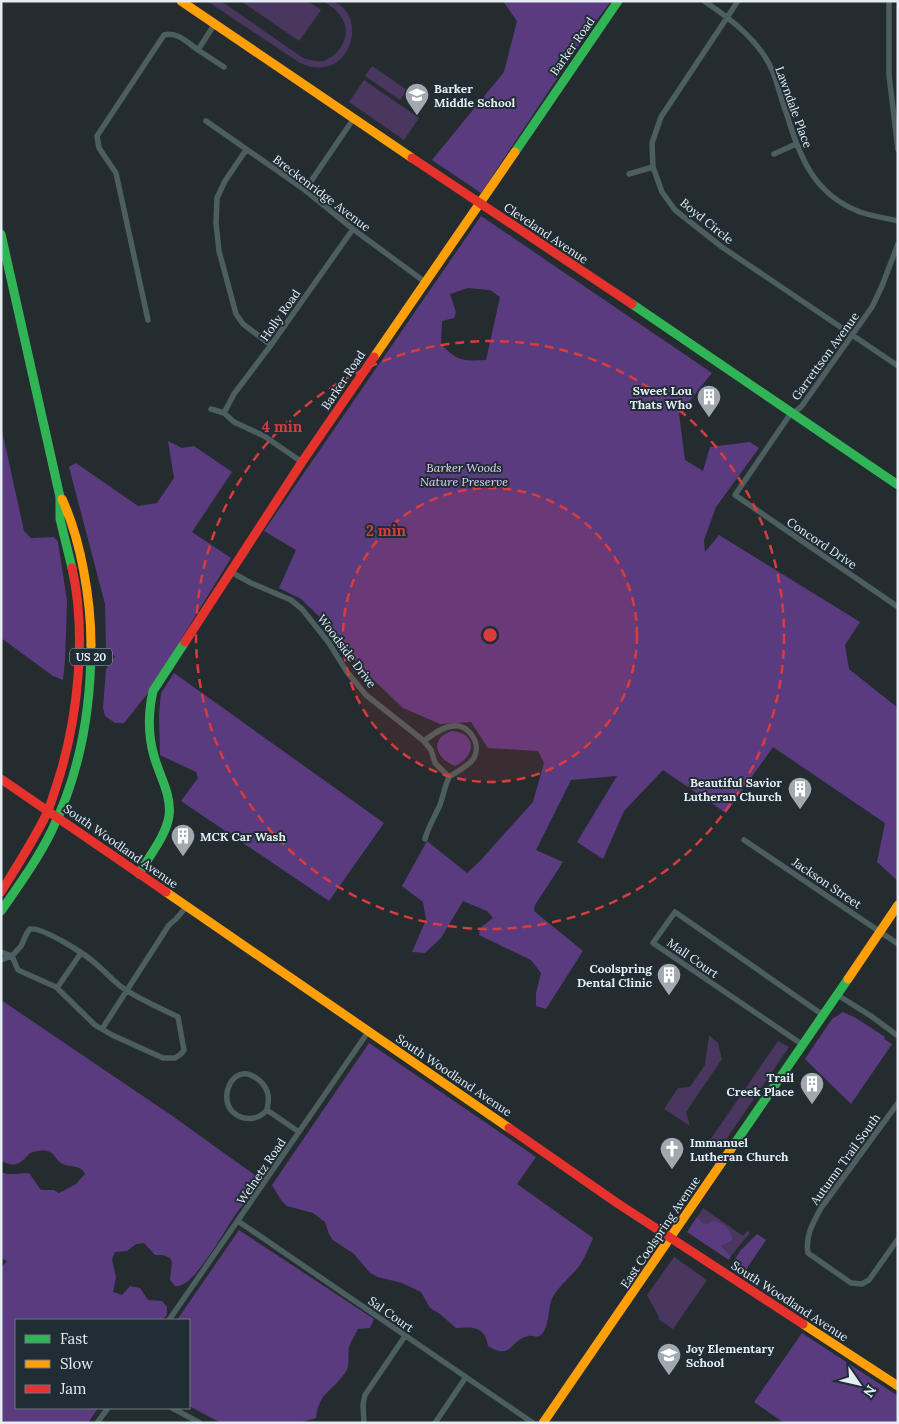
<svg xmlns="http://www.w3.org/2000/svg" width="899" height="1424" font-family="Lora,serif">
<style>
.green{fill:#493760}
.forest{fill:#5b3b80;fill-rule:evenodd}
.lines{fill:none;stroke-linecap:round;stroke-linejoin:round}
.street{stroke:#4c5e60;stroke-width:5.5}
.fast{stroke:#30b455;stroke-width:9}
.slow{stroke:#ff9f0a;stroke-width:9}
.jam{stroke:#e5322d;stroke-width:9}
.ring{fill:none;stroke:#d83c3c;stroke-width:2.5;stroke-dasharray:9 6}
.labels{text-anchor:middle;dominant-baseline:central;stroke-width:4;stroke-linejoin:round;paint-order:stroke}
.shield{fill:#202d35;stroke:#aab3b9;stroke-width:1}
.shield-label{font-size:11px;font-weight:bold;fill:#e5edf2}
.street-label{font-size:12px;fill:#e5edf2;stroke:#202d35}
.poi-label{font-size:12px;font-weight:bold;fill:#e5edf2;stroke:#202d35;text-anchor:start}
.park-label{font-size:12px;font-style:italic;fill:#e2cffb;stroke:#202d35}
.centre{fill:#d83c3c;stroke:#202d35;stroke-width:2.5}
.ring-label{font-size:15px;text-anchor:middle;font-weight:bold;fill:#d83c3c;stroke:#202d35;stroke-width:4;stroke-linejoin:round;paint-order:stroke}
</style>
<rect width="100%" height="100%" fill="#252c30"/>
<!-- green -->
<path class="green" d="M207,1h14l82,57c7,2 13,4 20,3 17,-5 28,-25 20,-41 -4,-9 -13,-14 -20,-19 3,0 8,-1 11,1 35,13 17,84 -34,61z
M241,1h67l13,9 -22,31z
M372,66l35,24 -7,10 -35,-24z
M364,80l55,38 -15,22 -55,-38z
M709,1035l9,8 4,16 -36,53 4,14 -26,-17 14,-21 12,-1 15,-22z
M778,1041l11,6 -68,100 -11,-7z
M703,1208l40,28 4,-5 3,2 -19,23 -10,-10 11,-10 -4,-7 -14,-9 -5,5 -5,-1 -7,-7z
M674,1257l33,23 -34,49 -15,-10 1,-2 -12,-22z"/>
<!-- forest -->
<path class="forest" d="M503,1h108l-23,31 -107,161 -49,-33 72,-88 13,-51z
M481,216l231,157 -33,41 6,46 18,11 7,-24 40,-5 9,6 -43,59 -12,33 1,12 14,-17 141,87 -15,23 4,24 49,39v173l-21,-19 8,-39 -112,-76 -47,66 -63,-43 -39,41 -21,48 -26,-17 40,-66 -46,4 -35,70 27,12 -28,43 -1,6 49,40 -37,58 -10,-3v-13l5,-20 -10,-13 -52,-25 1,-7 13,-10 -6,-7 -24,-10 -22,37 -16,15 -13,-1 14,-32 -3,-18 -21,-16 25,-45 40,32 13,-12 53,-59 11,-39 -6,-12 -50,-3 -17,-26 -31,2 -37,-16 -41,-39 -36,-46 -25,-24 -22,-11 17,-38 -32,-19zM468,288l22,2 10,7 -14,63c-23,1 -28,2 -45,-16l1,-23 12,-3 2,-6 -6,-18z
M1,426l23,105 7,7 23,-1 4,5 9,59 -2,59 -2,20 -10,-4 -52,-38z
M168,441l14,7 12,-2 38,26 -40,60 39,26 -83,135 -24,30h-9l-10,-7 -2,-8 3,-39 9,-13 -9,-8 -1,-44 -36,-137 7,-4 62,43 19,-3 17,-25z
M174,673l210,150 -55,78 -148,-100 17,-23 -2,-6 -36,-17 -1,-41 2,-21z
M451,731c26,1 26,25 4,35 -18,-7 -27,-26 -4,-35z
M1,1000l170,115 92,66c-8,10 -17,20 -25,30 -11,14 -44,79 -63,75l-5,-6 2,-18 -2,-4 -7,-3h-8l-11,-12 -8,1 -9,7 -12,1 -3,7 4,19 -3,14 9,3 8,-9 10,2 8,12 14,1 5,6v8l-5,5h-146v88h82l-10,15h-87v-155l6,-7 -6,-3v-86c8,4 19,1 28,1l12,17h13l5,3 17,-9 9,-10c-4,-10 -16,-6 -24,-11 -5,-3 -6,-9 -11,-11 -6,-3 -14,-1 -20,1 -10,11 -14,15 -29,8z
M843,1012l13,6 29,19 -1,2 8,5 -41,60 -46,-45 27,-40z
M369,1043l167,114 -19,27 76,54c-4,9 -8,19 -13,27 -8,11 -25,24 -29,36 -3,10 -2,25 -9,33 -4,5 -9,1 -14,2 -19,4 -15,25 -40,10 -3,-20 -15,-19 -32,-18l-16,-14 -10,-6 -9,-16 -19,-9 -24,-6 -8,-4 -16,-19 -21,-14 -4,-6 -4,-12 -12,-9 -26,-7 -6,-6 -9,-15z
M697,1217l7,7h4l6,-4c9,4 19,10 18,20l-11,6 10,10 -2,4 -42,-28z
M239,1230l135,89 -4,9 -12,1c-3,6 -7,12 -9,18 -2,8 2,17 -4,26 -13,19 -26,19 -29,45l-18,5h-77l-32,-17v-86h-12z
M757,1234l9,6 -21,31 -12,-8 7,-12z
M802,1333l96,63v27h-114l-30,-21z"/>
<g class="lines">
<!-- street -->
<path class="street" d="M704,1c27,18 56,40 69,71 5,13 8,27 13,40 14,45 27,82 74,100 12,4 25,6 38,9
M738,1l-77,116 -9,26 1,24 9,25 13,18 47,37 176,119
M889,1v74l9,75
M198,50l26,17
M206,121l99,69 48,39 72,53
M246,150l-21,31 -8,17 -1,25 3,28 17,63 7,10 28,21
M774,154l22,-10
M629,174l24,-7
M305,190l49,-72
M898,244l-16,42 -10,21 -71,100 -12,9 -54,79 163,112
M148,320l-32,-147 -17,-25 -2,-12 67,-101c13,-4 24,8 34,15l16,-25
M211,409l13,4 10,9 30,14 38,26
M224,413l10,-19 37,-49 82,-116
M231,572l20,11 40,17 11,9 27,34 18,29 19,23 58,46 7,9 4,13 14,14c-4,9 -6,19 -9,28 -5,11 -12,22 -15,34
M424,741c8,-6 18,-14 28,-15 16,-3 30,17 22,32 -6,9 -17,13 -25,19
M744,840l154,104
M30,929c13,-2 57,26 67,36 9,7 17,17 26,23 17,12 36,19 55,29l6,33 -3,4 -6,4h-12l-51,-23 -17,-10 -39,-38 -38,-17 -6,-14 9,-10 6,-13z
M1,952l11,4
M1,960l11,-4
M57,988l24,-35
M836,994l35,22 27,20
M102,1029l67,-104 7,-6 11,-13
M803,1045l-150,-102 22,-31 148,103
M898,1103l-77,105c-8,15 -16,28 -13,45l43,30 11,1 7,-4 29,-41
M267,1110c-18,20 -49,2 -38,-24 2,-5 5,-9 10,-11 10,-5 24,6 28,16 3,6 1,12 0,19l32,22
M238,1221l295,202
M169,1320l199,-288
M172,1408l28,15
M97,1423l11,-15
M364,1423l-1,-18 2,-10 40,-59
M435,1423l31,-46"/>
<!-- fast -->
<path class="fast" d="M515,152l103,-151
M1,234l59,263v22l12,49
M632,304l266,181
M139,874c10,-18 27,-38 30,-58 3,-21 -10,-41 -15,-60 -6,-21 -6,-43 -1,-65l32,-49
M1,911c18,-26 37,-52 51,-81 28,-57 39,-122 39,-185
M733,1146l115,-167"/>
<!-- slow -->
<path class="slow" d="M181,1l231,157
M374,357l141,-205
M62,499c19,41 29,101 29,146
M166,892l343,236
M848,979l50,-74
M803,1324l95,62
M543,1423l190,-277"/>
<!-- jam -->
<path class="jam" d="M412,158l220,146
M185,642l117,-180 72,-105
M1,779l165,113
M1,892c16,-26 33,-52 46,-79 4,-9 7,-20 10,-29 21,-64 30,-150 15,-216
M509,1128l108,75 186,121"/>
</g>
<!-- distance rings -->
<circle cx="490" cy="635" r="147" fill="#d83c3c" fill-opacity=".12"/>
<g class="ring">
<circle cx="490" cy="635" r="147"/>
<circle cx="490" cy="635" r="294"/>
</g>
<!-- icons -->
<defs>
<symbol id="school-pin" viewBox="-11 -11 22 30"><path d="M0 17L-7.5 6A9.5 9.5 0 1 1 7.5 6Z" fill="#a2a9ae" stroke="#202d35"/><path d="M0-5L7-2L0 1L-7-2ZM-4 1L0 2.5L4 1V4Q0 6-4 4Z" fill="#fff"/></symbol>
<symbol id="building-pin" viewBox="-11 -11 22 30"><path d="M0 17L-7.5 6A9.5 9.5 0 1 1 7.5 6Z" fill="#a2a9ae" stroke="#202d35"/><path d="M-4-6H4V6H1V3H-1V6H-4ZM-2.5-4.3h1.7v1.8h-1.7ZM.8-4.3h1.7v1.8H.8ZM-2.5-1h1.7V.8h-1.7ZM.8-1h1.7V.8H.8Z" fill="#fff"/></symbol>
<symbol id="church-pin" viewBox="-11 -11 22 30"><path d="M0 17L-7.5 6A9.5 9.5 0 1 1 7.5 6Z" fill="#a2a9ae" stroke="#202d35"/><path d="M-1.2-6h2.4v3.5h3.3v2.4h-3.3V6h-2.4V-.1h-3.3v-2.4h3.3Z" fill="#fff"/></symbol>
</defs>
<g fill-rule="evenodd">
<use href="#school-pin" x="403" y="81" width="28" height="38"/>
<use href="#building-pin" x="695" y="383" width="28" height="38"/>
<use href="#building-pin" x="786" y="775" width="28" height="38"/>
<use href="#building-pin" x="169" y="822" width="28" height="38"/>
<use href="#building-pin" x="655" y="961" width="28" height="38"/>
<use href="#building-pin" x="798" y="1070" width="28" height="38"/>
<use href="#church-pin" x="658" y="1135" width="28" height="38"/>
<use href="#school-pin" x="655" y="1341" width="28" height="38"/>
</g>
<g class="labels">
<!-- shield labels -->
<rect class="shield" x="70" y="648.5" width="42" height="17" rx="4"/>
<g class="shield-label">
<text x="91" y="657">US 20</text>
</g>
<!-- street labels -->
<g class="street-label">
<text transform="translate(572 46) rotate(-55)">Barker Road</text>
<text transform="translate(794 107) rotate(70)">Lawndale Place</text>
<text transform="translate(322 193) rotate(37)">Breckenridge Avenue</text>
<text transform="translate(707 221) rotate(39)">Boyd Circle</text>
<text transform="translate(546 233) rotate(34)">Cleveland Avenue</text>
<text transform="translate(280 315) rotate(-55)">Holly Road</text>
<text transform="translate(825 356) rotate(-54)">Garrettson Avenue</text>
<text transform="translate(343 380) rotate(-56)">Barker Road</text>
<text transform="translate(822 543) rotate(34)">Concord Drive</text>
<text transform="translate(347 651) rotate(53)">Woodside Drive</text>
<text transform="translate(121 846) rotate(35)">South Woodland Avenue</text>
<text transform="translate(827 883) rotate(34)">Jackson Street</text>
<text transform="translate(693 958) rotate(35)">Mall Court</text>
<text transform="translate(454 1075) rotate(34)">South Woodland Avenue</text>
<text transform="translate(845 1159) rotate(-54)">Autumn Trail South</text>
<text transform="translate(261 1171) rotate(-56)">Welnetz Road</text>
<text transform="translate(660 1232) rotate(-56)">East Coolspring Avenue</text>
<text transform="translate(790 1301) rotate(33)">South Woodland Avenue</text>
<text transform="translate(391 1314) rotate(35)">Sal Court</text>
</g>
<!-- poi labels -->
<g class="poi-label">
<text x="434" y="88">Barker<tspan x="434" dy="14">Middle School</tspan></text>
<text x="692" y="390" text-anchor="end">Sweet Lou<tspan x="692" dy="14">Thats Who</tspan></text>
<text x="782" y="782" text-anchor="end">Beautiful Savior<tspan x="782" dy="14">Lutheran Church</tspan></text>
<text x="200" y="836">MCK Car Wash</text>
<text x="652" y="968" text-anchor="end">Coolspring<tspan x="652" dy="14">Dental Clinic</tspan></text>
<text x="794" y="1077" text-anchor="end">Trail<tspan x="794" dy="14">Creek Place</tspan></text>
<text x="690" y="1142">Immanuel<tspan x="690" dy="14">Lutheran Church</tspan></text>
<text x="686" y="1348">Joy Elementary<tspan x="686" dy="14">School</tspan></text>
</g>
<!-- park labels -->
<g class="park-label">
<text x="464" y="467">Barker Woods<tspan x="464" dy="14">Nature Preserve</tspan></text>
</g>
</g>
<circle cx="490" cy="635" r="8" class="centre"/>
<g class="ring-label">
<text x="282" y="432">4 min</text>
<text x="386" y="536">2 min</text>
</g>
<!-- border -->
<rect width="899" height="1424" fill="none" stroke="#e5edf2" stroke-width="5"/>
<!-- legend -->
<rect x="15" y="1319" width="175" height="90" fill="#202d35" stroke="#6f7a81"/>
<rect x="25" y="1335" width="25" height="8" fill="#30b455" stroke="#6f7a81"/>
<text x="60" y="1344" font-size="15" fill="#e5edf2">Fast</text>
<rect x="25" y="1360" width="25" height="8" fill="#ff9f0a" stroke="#6f7a81"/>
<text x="60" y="1369" font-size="15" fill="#e5edf2">Slow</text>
<rect x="25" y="1385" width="25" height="8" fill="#e5322d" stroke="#6f7a81"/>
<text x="60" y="1394" font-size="15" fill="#e5edf2">Jam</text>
<!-- north arrow -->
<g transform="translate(859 1384) rotate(124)" stroke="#202d35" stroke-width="4" paint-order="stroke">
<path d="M0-4L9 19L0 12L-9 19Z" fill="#e5edf2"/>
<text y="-8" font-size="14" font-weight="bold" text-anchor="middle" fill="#e5edf2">N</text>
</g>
</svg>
